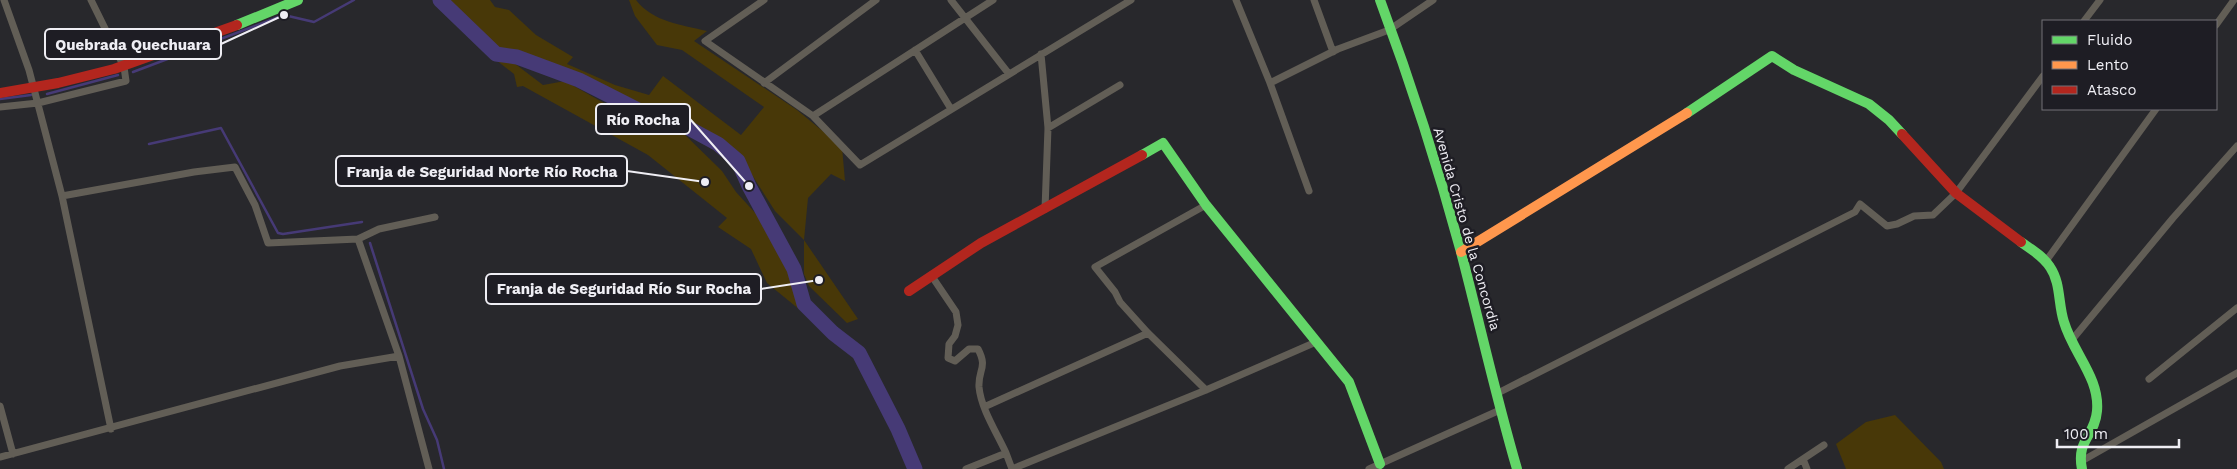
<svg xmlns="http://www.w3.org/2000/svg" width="2237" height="469" font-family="'Work Sans',sans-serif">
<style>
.green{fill:#483808}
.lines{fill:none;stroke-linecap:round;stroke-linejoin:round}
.stream{stroke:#463a76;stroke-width:2.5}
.river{stroke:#463a76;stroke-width:15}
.street{stroke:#625e56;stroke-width:7}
.fast{stroke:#63d668;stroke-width:10}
.slow{stroke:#ff974d;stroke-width:10}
.jam{stroke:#b3261e;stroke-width:10}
.labels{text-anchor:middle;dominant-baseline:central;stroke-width:5;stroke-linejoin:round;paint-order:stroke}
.street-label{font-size:14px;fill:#efeef4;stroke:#1e1d24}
.leader{fill:none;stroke:#efeef4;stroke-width:2}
.callout-dot{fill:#efeef4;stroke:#1e1d24;stroke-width:2}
.callout{fill:#1e1d24;stroke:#efeef4;stroke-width:2}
.callout-label{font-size:15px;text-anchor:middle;font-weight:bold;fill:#efeef4}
</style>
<rect width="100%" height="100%" fill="#28282c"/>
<!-- green -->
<path class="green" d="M448,0h42l5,7 14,3 27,25 37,22 -6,7 48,21 34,10 14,-19 78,59 23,-28 -82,-57 -25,-5 -22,-29 -6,-16h7c17,22 46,25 71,31l-13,10 103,69 45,37 3,34 -14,-7 -23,24 -4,42 54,79 -11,4 -38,-37 -5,-12v-34l-29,-29 -32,-50 -20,-21 -39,-21 -42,-15 -81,-38 -45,-15 -19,-3z
M496,60l18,3 29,22 22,-4 46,26 67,21 44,43 14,21 22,24 30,53 12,41 -33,-27 -16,-34 -33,-22 9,-9 -79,-63 -125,-69 -6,1 -3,-13z
M1895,415l46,47 3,7h-98l-10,-25 30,-22z"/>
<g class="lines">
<!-- stream -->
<path class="stream" d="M133,72l151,-57 30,7 40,-22
M47,94l71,-19
M0,99l31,-4
M149,144l72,-16 57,105 5,1 79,-12
M370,243l53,166 14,31 7,29"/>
<!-- river -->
<path class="river" d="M440,0l56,54 21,3 62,23 61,31 41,13 37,20 20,17 11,25 45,83 10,35 29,29 26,20 39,76 17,40"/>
<!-- street -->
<path class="street" d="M4,0l25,70 33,126 49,233
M764,0l-59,41 108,75 47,49 271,-165
M951,0l58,74
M1236,0l34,83 39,108
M1314,0l19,52
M2084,21l16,-21
M2216,25l18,-25
M915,50l36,59
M1041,54l7,74 -3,81
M764,83l112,-83
M1270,83l68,-34 51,-19 44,-30
M0,107l38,-4 88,-22 -2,-14 -33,-67
M813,116l180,-116
M1048,128l72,-43
M62,196l132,-24 41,-5 20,38 13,38 90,-4 21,-10 56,-12
M358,239l41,117 30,113
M2046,261l110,-152
M931,275l25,37 2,13 -3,11 -6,8 -1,14 7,3 14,-12h9c10,19 0,20 1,38 2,22 18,46 27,66
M2071,341l102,-123 64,-72
M2149,379l88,-71
M1206,390l-58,-57 -28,-31 -5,-10 -20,-25 111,-62
M1496,394l359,-182 5,-8 27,22 10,-2 17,-8 19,-1 23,-22 87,-117
M0,406l13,48
M984,407l164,-74
M0,457l340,-91 59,-10
M1803,459l4,10
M2080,462l157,-89
M966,469l40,-16 6,16 194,-79 110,-48
M1369,469l131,-59
M1788,469l36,-24"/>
<!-- fast -->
<path class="fast" d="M1380,0c31,83 58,167 81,252 19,73 35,145 56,217
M237,25l61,-25
M1687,113l85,-57 22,14 75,34 20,16 13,14
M1142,155l21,-12 43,62 143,177 31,82
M2021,242c10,7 22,14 29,25 11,16 8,37 14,55 9,31 36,56 33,89 -2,25 -21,29 -15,58"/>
<!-- slow -->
<path class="slow" d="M1461,252l226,-139"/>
<!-- jam -->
<path class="jam" d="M0,93l58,-10 56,-14 123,-44
M1902,134l54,59 65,49
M909,291l72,-48 161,-88"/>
</g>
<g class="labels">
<!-- street labels -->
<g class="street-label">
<text transform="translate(1467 229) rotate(74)">Avenida Cristo de la Concordia</text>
</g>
</g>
<!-- callouts -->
<path class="leader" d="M284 15L221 44M749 186L690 119M705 182L627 171M819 280L761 289"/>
<g class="callout-dot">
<circle cx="284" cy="15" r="5"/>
<circle cx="749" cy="186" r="5"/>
<circle cx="705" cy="182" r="5"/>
<circle cx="819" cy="280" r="5"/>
</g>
<g class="callout">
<rect x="45" y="29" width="176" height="30" rx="5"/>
<rect x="596" y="104" width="94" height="30" rx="5"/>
<rect x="336" y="156" width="291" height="30" rx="5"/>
<rect x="486" y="274" width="275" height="30" rx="5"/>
</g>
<g class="callout-label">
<text x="133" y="50">Quebrada Quechuara</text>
<text x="643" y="125">Río Rocha</text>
<text x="482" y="177">Franja de Seguridad Norte Río Rocha</text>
<text x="624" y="294">Franja de Seguridad Río Sur Rocha</text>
</g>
<!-- legend -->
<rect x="2042" y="20" width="175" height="90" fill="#1e1d24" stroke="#727177"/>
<rect x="2052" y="36" width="25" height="8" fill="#63d668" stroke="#727177"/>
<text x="2087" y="45" font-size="15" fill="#efeef4">Fluido</text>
<rect x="2052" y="61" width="25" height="8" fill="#ff974d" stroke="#727177"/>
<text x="2087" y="70" font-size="15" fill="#efeef4">Lento</text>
<rect x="2052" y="86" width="25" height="8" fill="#b3261e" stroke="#727177"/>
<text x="2087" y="95" font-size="15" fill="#efeef4">Atasco</text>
<!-- scale -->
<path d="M2057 439v8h122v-8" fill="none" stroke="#efeef4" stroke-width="2.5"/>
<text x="2064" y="439" font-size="15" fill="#efeef4" stroke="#1e1d24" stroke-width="4" paint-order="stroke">100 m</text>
</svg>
